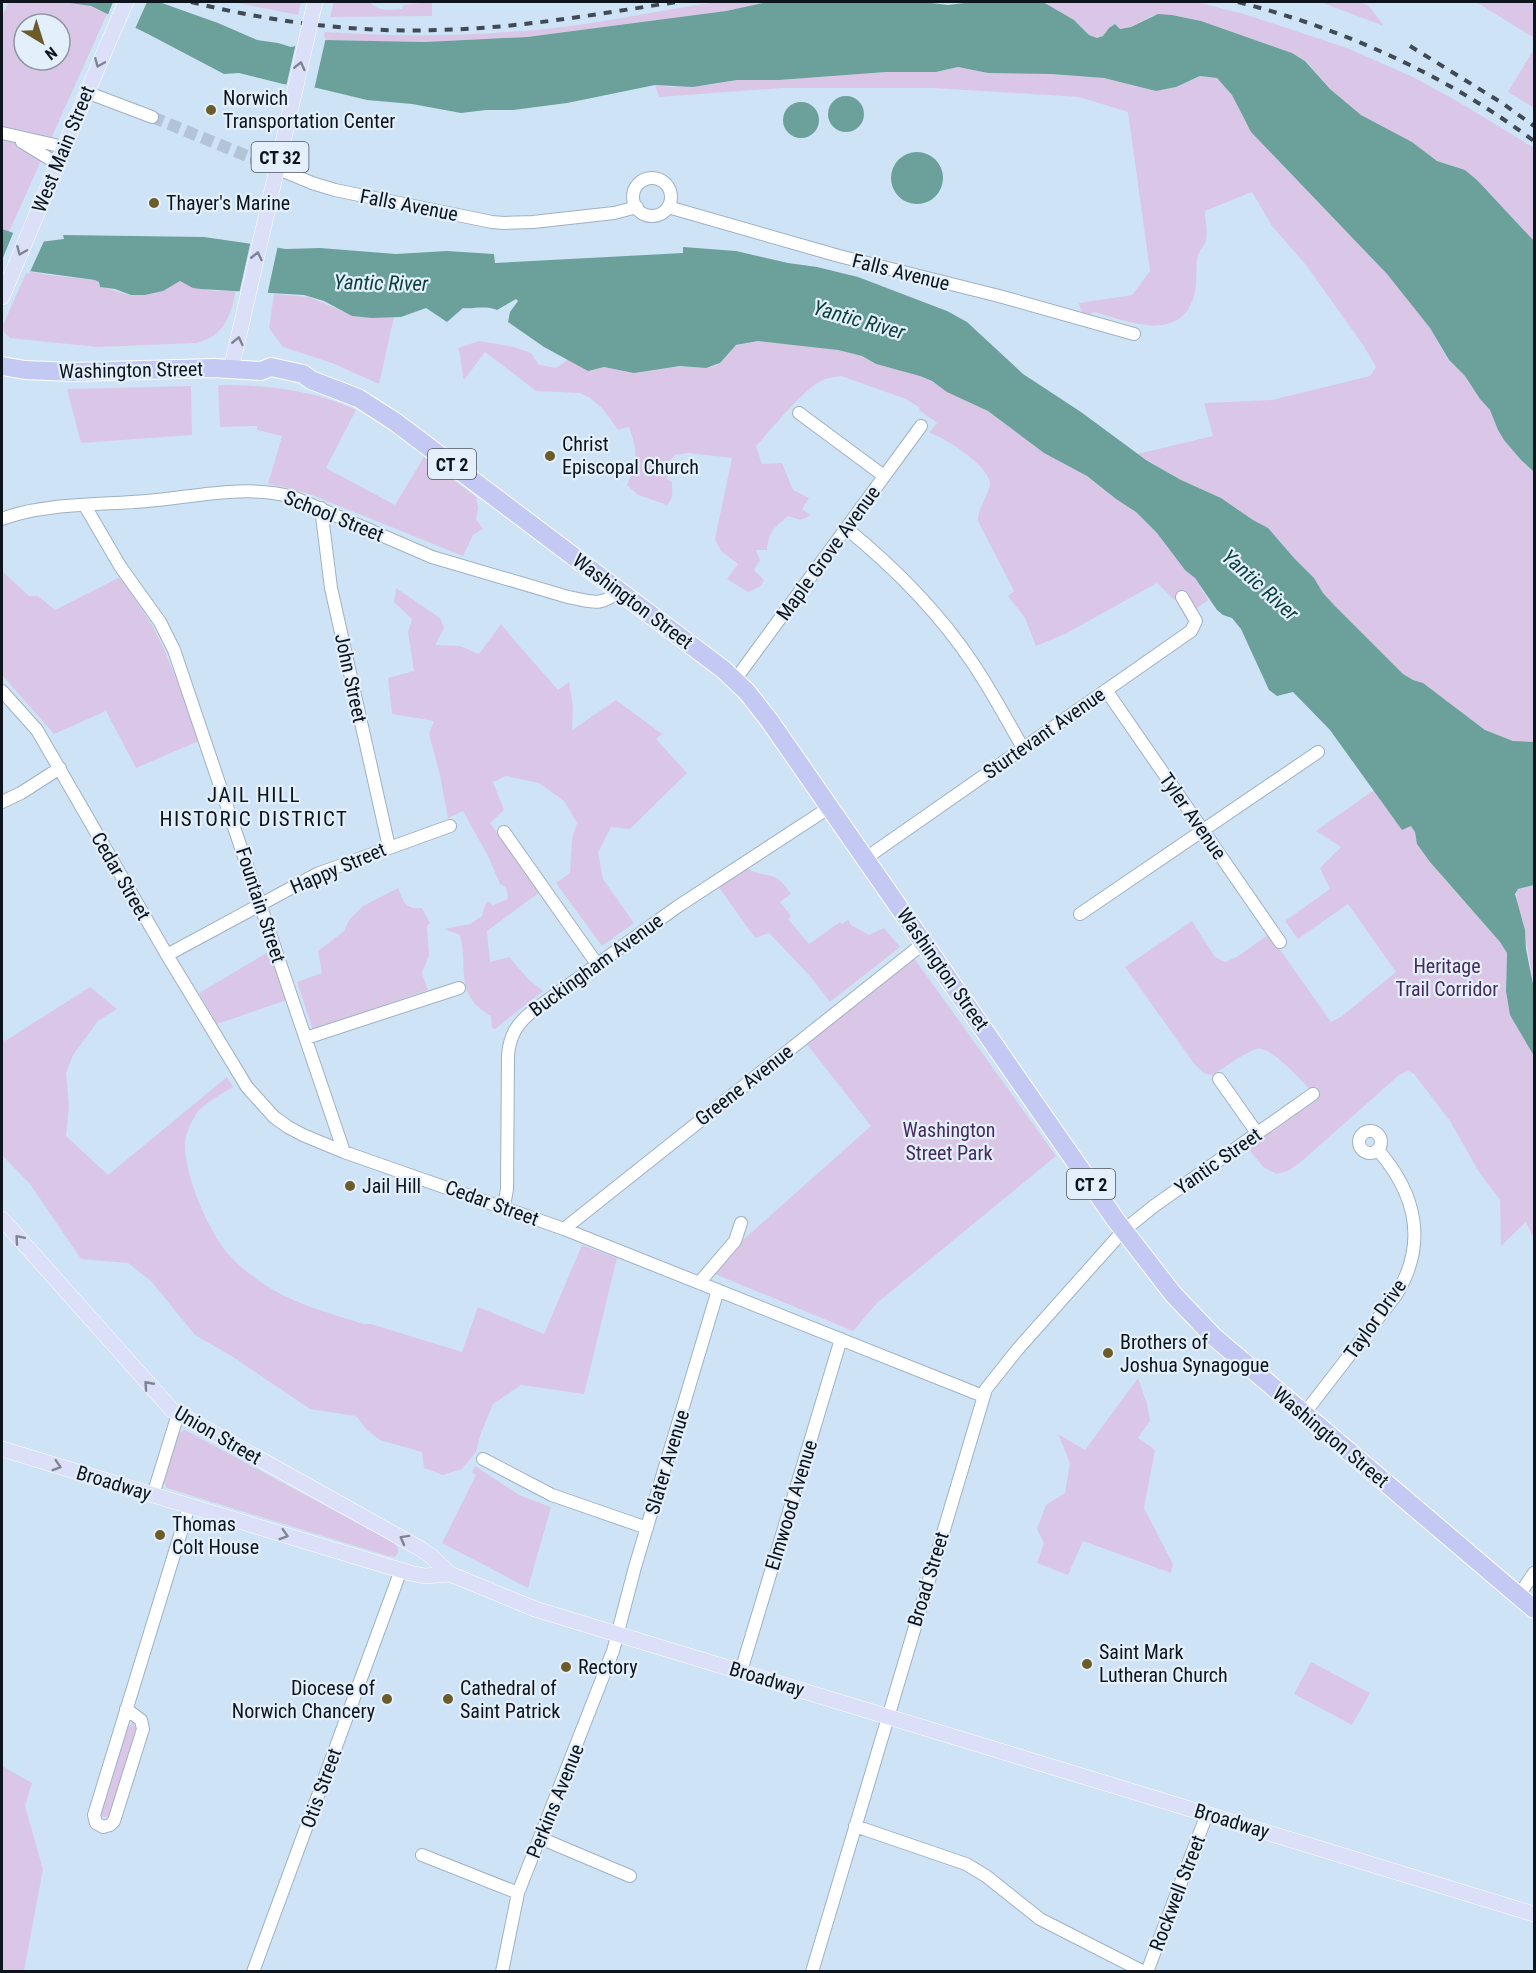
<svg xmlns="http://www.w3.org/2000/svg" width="1536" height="1973" font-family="'Roboto Condensed',sans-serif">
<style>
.green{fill:#dac7e7;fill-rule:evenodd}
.water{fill:#6ba19a}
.pier{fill:#cfe3f7}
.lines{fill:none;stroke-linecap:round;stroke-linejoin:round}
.minor-tunnel{stroke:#b2c4d6;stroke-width:12;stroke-dasharray:12 6;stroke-linecap:butt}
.minor-casing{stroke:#9eb1c4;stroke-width:14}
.major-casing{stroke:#fff;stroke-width:16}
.highway-casing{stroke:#fff;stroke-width:20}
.minor{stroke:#fff;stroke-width:12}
.major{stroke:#dcdff8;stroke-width:15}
.highway{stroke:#c4c9f4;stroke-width:18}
.rail{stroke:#404a54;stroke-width:4;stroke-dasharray:8 8;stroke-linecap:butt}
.major-bridge-casing{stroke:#fff;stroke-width:16;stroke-linecap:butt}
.major-bridge{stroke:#dcdff8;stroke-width:15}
.oneway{stroke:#7f8495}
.poi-dot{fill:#6c5c29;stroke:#e3effb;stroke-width:2}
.labels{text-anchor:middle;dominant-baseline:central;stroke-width:4.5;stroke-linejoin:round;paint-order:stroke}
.shield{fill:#e3effb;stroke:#4d565e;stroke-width:1.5}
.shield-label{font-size:18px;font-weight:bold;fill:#0d141b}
.poi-label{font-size:20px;fill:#0d141b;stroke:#e3effb;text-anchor:start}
.street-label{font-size:20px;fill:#0d141b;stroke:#e3effb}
.park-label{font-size:20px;fill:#482a5b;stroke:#e3effb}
.water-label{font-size:21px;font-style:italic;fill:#0b3f3a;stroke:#e3effb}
.neighbourhood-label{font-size:21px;letter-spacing:1.5px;fill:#0d141b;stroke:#e3effb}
</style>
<rect width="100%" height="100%" fill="#cfe3f7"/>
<!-- green -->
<path class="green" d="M9,2h58l23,4 17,8 -98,218 -7,-3v-213zM24,24h36v36h-36z
M232,2h69l-3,13z
M334,2h36c9,10 19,8 32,7l1,-4 29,-3v14l-102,1z
M717,2h50l-41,9 -199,26 -102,5 -102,-2 2,-8c73,5 147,4 220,-3 58,-6 115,-19 172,-27z
M1043,2h153l48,12 103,34 66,29 44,24 77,47v93l-57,-61 -12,-10 -28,-9 -25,-19 -51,-27 -31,-26 -24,-28 -14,-8 -91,-32 -29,-6 -20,1 -21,11 -11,2 -5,-5 -6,4 -6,8 -6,2 -8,-3 -15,-15z
M1320,2h40l9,4 15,20z
M1476,2h58v36z
M1534,49v59l-26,-16z
M958,67l30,6 63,1 53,4 52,13 20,-4 25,-11 16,2 15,17 19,37 136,142 43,54 18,32 17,16 15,23 10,11 8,20 23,30 13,12v270l-21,-1 -28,-11 -62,-47 -10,-3 -10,-6 -69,-69 -11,-12 -9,-15 -20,-20 -26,-30 -15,-8 -32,-22 -40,-18 -44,-26 76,-18 -9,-33 68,-3 98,-24 6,-9 -13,-22 -57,-80 -34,-39 -20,-34 -47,19c0,9 4,24 0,32 -3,6 -7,9 -8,16 -1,12 0,26 -3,37 -14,48 -67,25 -100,16l-7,4 -6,-5 -2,-8 53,-8 18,-24 -22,-159 -49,-15 -145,-9h-152l-123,9 -4,-12 15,2 39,-2 28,-5h42l107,-8h50z
M27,271l22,4 46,5 4,2 1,4 29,9h16l18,-4 17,-10 12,6 24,4 20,-1c-6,27 -11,46 -40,53l-99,4 -87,-9 -6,-6 -1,-7z
M274,294l35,3 45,19 20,2 20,-1 -15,67 -47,-21 -49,-16 -14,-19z
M479,341l35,6 17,6 8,12 17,3 13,-9 19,11 18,-3 23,5 54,-6 27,1 7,-2 17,-19 24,-5 69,7 35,8 14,8 43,11 69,36 56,42 43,23 25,20 24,16 25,25 26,34 8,7 13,22 -23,17 -9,-18 -2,1 -17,-17 -92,51 -29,12 -11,-28 -17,-22 6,-5 -36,-70c0,-13 9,-23 12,-36 3,-16 -46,-49 -61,-52l8,-10 -18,-13 1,-2 -14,-9 -65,-23c-8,1 -15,2 -22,6 -19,11 -47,47 -63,64l6,18 20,-1 11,27 16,8 -7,11 7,5 -1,3 -8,3 -12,-4c-14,12 -19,15 -21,34h-11l4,10 -6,10 10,10 -3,6 -13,6 -21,-13 11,-15 -17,-13 -6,-12 17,-81 -43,-5 -14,2 -6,7 -2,17 5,3c0,9 2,17 -5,23l-29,-10 -11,-10c10,-25 11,-33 2,-58l-11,3 -15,-21 -13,-11 -10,-5 -44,-2 -51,-39 -21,28c-3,-11 -2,-21 -6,-32z
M218,385c48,0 93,4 138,25l-30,58 69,37 29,-48 52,40 2,12 -2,10 7,10 -10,6 -10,21 -151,-61 -23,-7 -21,-4 14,-48 -25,-6v-4l-37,1z
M191,386l1,49 -111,8 -14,-54z
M2,571l27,25h9l17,14 65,-33 32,48 12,24 37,91 -65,28 -30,-57 -52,23 -52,-59z
M396,588l44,30 4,10 -9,17 25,1 19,8 22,-30c18,23 38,43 57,66l11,-8 4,24 -1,24 44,-30 46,34 -6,5 31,34 -57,56 -19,-2 -13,26 5,26 31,44 -32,23 -46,-63 14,-10 2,-34 5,-16 -13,-22 -25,-18 -33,-7 -13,6 11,28 -14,13 50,69 -53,39 3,31 19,-5 20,23 14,11 -48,38 -3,-1 -1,-12c-38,-22 -22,-47 -31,-81l-16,-6 26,-5 12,-8 3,-11 3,-4 5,4 15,-6 -2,-12 -6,-3 -11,-26 -26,-47 -15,7 -8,-43 -11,-41 5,-13 -42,-7 -4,-36 26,-7 -6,-39 4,-13 -18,-17z
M1374,790l10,16 27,19 5,7 6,17 23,31 49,55 13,17 -1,33 12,40 16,30v184l-8,-17 -25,24 -1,-46 -21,-28 -29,-51 -36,-47 -6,-3 -9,4 -97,86 -14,10 -11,3 -14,-7 -16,-20 68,-52c-11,-11 -43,-49 -58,-46 -9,1 -34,20 -45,26l-8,-2 -9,-8 -70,-98 67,-46 23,36 10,5 12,-5 32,-23 62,88 11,-6 54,-44 -48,-68 -50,35 -13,-18 45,-32 -10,-21 21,-21 -25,-16z
M747,868c22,13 26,-1 44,26l-11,8 11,14 -3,3 21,25 31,-22 2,2 6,-4 3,5 18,10 15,-7 16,19 -70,55 -20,-26 -41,-43 -14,5 -37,-52z
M1534,885v102l-11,-65 -7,-21 1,-11z
M398,888c5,13 8,22 24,20l8,15 -3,3 2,29 -7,18 6,17 -115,40 -16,-48 25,-9 -4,-22 26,-20 5,-11 14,-14z
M270,951l17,49 -70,24 -18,-31z
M914,958l142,198 -179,147 -24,28 -145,-60 163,-145 -65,-83z
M90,987l27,22 -19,12 -25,34 -7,18 3,34 -3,29 42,39 119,-98 6,10c-11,7 -29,16 -36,26 -6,9 -11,20 -12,30 -1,32 24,90 45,113 8,9 18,17 28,24 31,23 69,32 105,44h8l91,28 16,-45 66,27 38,-89 35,13 -33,136 -63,-9 -28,19 -12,29 -5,19 -14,17 -19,6 -19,-7 -2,-16 -42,-12 -13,-10 -11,-14 -46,-7 -77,-52 -38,-22 -44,-54 -23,-18 -47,-4 -51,-75 -28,-29v-116l3,2z
M1138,1378l9,26 3,17 -12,17 17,12 -11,58 29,56 -2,9 -88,-32 -15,34 -31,-12 7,-20 -7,-14 9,-24 19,-12 5,-30 -12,-29 27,16z
M185,1430l209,113 4,5v5l-3,4 -7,-1 -221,-68 -4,-7 16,-48z
M475,1466l44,29 32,12 -23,81 -86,-45 34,-68 -4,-3z
M1311,1662l59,31 -18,32 -58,-31z
M133,1723l3,5 -25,85 -4,4h-4l-3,-5 27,-85z
M2,1766l30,17 -7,23 18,63 -19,102h-22z"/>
<!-- water -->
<path class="water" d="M63,2h96l59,21 39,17 21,3 13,4 32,-7 102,2 102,-5 199,-26 42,-9h155l25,3 24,-3h71l31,18 15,15 8,3 6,-2 6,-8 6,-4 5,5 11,-2 27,-13 14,1 29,6 91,32 13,8 25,28 31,26 51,27 25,19 28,9 12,10 57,61v231l-13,-12 -17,-20 -6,-10 -8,-20 -10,-11 -15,-23 -16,-16 -19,-32 -43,-54 -136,-142 -19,-37 -15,-17 -17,-2 -24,11 -20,4 -52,-13 -53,-4 -63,-1 -30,-6 -22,5h-50l-107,8h-42l-44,7 -38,-2 -88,18 -54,7h-27l-25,3 -49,-9 -45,-4 -50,-12 -34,-4 -44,-11 -15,1 -76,-40 -57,-28z
M828 114a18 18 0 1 1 36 0a18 18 0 1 1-36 0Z
M783 120a18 18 0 1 1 36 0a18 18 0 1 1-36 0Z
M891 178a26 26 0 1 1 52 0a26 26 0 1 1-52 0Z
M2,229l38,13 24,-3 -1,-4 141,2 82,12 34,-1 76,6 51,-3 47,3 1,9 188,-10v-6l53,4 52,12 29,4 41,10 89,34 20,11 56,52 58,38 65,48 35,20 40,18 32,22 15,8 26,30 20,20 9,15 11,12 69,69 10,6 10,3 62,47 28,11 21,1v143l-16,4 -3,5 10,36 1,19 8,40v67l-24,-41 -4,-24 1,-38 -7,-11 -70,-80 -13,-18 -2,-12 -4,-6 -9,4 -72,-100 -37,-38 -16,4 -8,-6 -28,-61 -9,-11 -9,-3 -6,-5 -22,-32 -10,-8 -28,-37 -21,-21 -20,-13 -29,-23 -43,-23 -56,-42 -41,-19 -15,-11 -12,-5 -44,-12 -14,-8 -24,-6 -80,-9 -22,4 -16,18 -14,5 -26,-2 -46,7 -30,-6 -16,4 -44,-24 -36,-25 2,-10 8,-11 -2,-2 -19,11c-12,-5 -21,-1 -34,-2l-16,14 -21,-14 -25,9 -29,1 -20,-2 -28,-15 -20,-6 -103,-6 -8,-1 -13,-7 -17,10 -18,4h-14l-16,-6 -15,-2 -1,-5 -4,-2 -66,-9 -27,-10z"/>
<!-- pier -->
<path class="pier" d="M113,2h34l-13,29 -27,-14z
M326,37l-12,53 -28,-3 10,-44z
M14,231l26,8h5l-16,35 -27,-10v-4z
M251,240l27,5 -11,51 -28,-2z"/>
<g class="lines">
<!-- minor-tunnel -->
<path class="minor-tunnel" d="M152,117l105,43"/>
<defs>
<path id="minor" d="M86,92l66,25
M2,133l62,14
M22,142l36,22
M257,160l55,23 23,7 157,32 12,1 29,-1 81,-9 23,-6
M633 197a19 19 0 1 1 38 0a19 19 0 1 1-38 0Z
M668,207l171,49 160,40 135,38
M799,413l85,63
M85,506l35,60 40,56 14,28 170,502
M321,508l10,80 58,259
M2,519c40,-16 101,-14 145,-18 48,-4 98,-17 146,-4l139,60 136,40c22,4 34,11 51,-7
M846,528c49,40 93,84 128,137 18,27 33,55 49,83
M735,680l186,-254
M1106,690l174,252
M2,691l35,39 130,225 80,132 27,30 14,10 15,8 41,17 220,77 419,167
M2,802l19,-9 39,-25
M504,832l93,132
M866,858l325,-227 5,-10 -14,-24
M1080,914l238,-162
M167,955l150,-81 133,-48
M306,1038l153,-50
M1219,1079l38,54
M1359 1142a11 11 0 1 1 22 0a11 11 0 1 1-22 0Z
M504,1206l3,-17 1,-134c2,-21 10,-33 26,-45l143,-103 153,-100
M564,1229l361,-287
M699,1283l36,-42 6,-18
M1304,1414l92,-119c32,-52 20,-101 -18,-145
M483,1459l69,36 95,33
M153,1495l25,-81
M1519,1595l15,-22
M741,1671l100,-332
M126,1709l15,11 2,9 -29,92 -4,4 -7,2 -7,-4 -2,-8 95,-309
M855,1826l111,38 20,12 54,43 104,53
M540,1838l90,38
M422,1855l96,38
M253,1972l148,-402
M502,1972l16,-79 95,-242 22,-84 83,-277
M812,1972l174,-583 31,-39 106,-119 31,-25 159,-112
M1147,1972l60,-158"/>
<path id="major" d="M2,297c42,-98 81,-198 124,-295
M231,369l13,-56
M2,1219l170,191 249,139 10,7 19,18
M2,1449l408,124 15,3 25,-2 85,35 999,305"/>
<path id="highway" d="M2,366l23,4 48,2 141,-4 47,3 10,-4 32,7 8,6 47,18 36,23 330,249 23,22 22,28 346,499 58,75 40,42 321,273"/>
</defs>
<!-- minor casing -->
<use href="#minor" class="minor-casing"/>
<!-- major casing -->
<use href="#major" class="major-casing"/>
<!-- highway casing -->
<use href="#highway" class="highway-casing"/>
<!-- minor -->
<use href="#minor" class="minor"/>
<!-- major -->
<use href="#major" class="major"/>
<!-- highway -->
<use href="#highway" class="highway"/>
<!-- rail -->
<path class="rail" d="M191,2c81,20 165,31 249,28 80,-2 158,-16 236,-28
M1238,2c106,27 208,73 296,139
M1410,46l92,57 32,23"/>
<defs>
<path id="major-bridge" d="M244,313l71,-311"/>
</defs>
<!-- major-bridge casing -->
<use href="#major-bridge" class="major-bridge-casing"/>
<!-- major-bridge -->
<use href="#major-bridge" class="major-bridge"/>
</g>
<!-- one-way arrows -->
<defs><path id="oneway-chevron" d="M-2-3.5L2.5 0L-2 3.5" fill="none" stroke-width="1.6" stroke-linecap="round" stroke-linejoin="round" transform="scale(1.5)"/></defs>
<g class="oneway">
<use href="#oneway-chevron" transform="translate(99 63) rotate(113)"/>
<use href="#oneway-chevron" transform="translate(300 66) rotate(-77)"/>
<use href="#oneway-chevron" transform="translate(21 251) rotate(113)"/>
<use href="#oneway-chevron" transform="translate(257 256) rotate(-77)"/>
<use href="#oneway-chevron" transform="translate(238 341) rotate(-77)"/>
<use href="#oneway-chevron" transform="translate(19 1239) rotate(-131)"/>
<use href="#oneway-chevron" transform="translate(148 1385) rotate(-132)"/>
<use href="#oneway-chevron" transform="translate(57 1466) rotate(17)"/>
<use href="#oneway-chevron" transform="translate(284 1535) rotate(17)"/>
<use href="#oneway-chevron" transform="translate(404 1539) rotate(-151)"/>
</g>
<!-- markers -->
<g class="poi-dot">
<circle cx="211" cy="110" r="6"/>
<circle cx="154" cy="203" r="6"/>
<circle cx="550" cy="456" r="6"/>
<circle cx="350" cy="1186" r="6"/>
<circle cx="1108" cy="1353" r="6"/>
<circle cx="160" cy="1535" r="6"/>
<circle cx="1087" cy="1664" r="6"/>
<circle cx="566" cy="1667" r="6"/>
<circle cx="387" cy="1699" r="6"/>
<circle cx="448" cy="1699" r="6"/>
</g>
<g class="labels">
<!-- shield labels -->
<g class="shield">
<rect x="251.5" y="142" width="57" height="30" rx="4.5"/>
<rect x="428" y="449" width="48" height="30" rx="4.5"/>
<rect x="1067" y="1169" width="48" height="30" rx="4.5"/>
</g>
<g class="shield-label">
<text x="280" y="157">CT 32</text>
<text x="452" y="464">CT 2</text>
<text x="1091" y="1184">CT 2</text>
</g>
<!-- poi labels -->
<g class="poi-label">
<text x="223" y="98">Norwich<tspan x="223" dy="23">Transportation Center</tspan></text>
<text x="166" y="203">Thayer's Marine</text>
<text x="562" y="444">Christ<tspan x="562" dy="23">Episcopal Church</tspan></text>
<text x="362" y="1186">Jail Hill</text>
<text x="1120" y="1342">Brothers of<tspan x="1120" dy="23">Joshua Synagogue</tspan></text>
<text x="172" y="1524">Thomas<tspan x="172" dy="23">Colt House</tspan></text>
<text x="1099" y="1652">Saint Mark<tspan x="1099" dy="23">Lutheran Church</tspan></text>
<text x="578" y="1667">Rectory</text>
<text x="375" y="1688" text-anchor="end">Diocese of<tspan x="375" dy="23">Norwich Chancery</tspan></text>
<text x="460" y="1688">Cathedral of<tspan x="460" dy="23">Saint Patrick</tspan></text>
</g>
<!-- street labels -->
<g class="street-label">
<text transform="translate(63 149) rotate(-68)">West Main Street</text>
<text transform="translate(409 205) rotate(11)">Falls Avenue</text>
<text transform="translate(901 272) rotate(14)">Falls Avenue</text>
<text transform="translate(131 370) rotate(-1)">Washington Street</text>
<text transform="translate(334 516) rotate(22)">School Street</text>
<text transform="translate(828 553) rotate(-54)">Maple Grove Avenue</text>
<text transform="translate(633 601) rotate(37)">Washington Street</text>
<text transform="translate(351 678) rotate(78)">John Street</text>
<text transform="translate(1044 733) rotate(-35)">Sturtevant Avenue</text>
<text transform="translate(1193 816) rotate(55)">Tyler Avenue</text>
<text transform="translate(338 868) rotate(-23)">Happy Street</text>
<text transform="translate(121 876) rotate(60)">Cedar Street</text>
<text transform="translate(261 905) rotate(72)">Fountain Street</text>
<text transform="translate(596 965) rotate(-36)">Buckingham Avenue</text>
<text transform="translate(943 969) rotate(55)">Washington Street</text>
<text transform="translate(744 1085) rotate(-38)">Greene Avenue</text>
<text transform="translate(1218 1161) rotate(-35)">Yantic Street</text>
<text transform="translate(492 1203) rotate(20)">Cedar Street</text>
<text transform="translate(1375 1319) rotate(-55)">Taylor Drive</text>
<text transform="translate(218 1435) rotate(30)">Union Street</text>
<text transform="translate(1331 1437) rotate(40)">Washington Street</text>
<text transform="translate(667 1462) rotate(-73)">Slater Avenue</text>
<text transform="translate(114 1483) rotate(17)">Broadway</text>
<text transform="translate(791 1505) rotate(-73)">Elmwood Avenue</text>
<text transform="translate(928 1579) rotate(-73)">Broad Street</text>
<text transform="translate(767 1679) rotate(17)">Broadway</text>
<text transform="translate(321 1788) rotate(-70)">Otis Street</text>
<text transform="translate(555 1801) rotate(-68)">Perkins Avenue</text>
<text transform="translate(1232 1821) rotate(17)">Broadway</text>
<text transform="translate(1177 1893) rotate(-69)">Rockwell Street</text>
</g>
<!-- park labels -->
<g class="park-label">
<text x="1447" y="966">Heritage<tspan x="1447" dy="23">Trail Corridor</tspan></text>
<text x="949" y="1130">Washington<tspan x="949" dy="23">Street Park</tspan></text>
</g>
<!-- water labels -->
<g class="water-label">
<text transform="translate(381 283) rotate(1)">Yantic River</text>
<text transform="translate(859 320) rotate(16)">Yantic River</text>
<text transform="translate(1260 585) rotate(42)">Yantic River</text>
</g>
<!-- neighbourhood labels -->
<g class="neighbourhood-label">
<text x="254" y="795">JAIL HILL<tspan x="254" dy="24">HISTORIC DISTRICT</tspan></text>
</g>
</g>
<!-- border -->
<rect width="1536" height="1973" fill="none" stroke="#0d141b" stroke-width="6"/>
<!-- north arrow -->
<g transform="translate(42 42) rotate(142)"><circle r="28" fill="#e3effb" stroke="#8d97a1" stroke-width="1.5"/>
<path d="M0-4.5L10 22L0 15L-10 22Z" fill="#6c5c29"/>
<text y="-9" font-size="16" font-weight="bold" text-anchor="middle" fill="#0d141b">N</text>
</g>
</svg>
